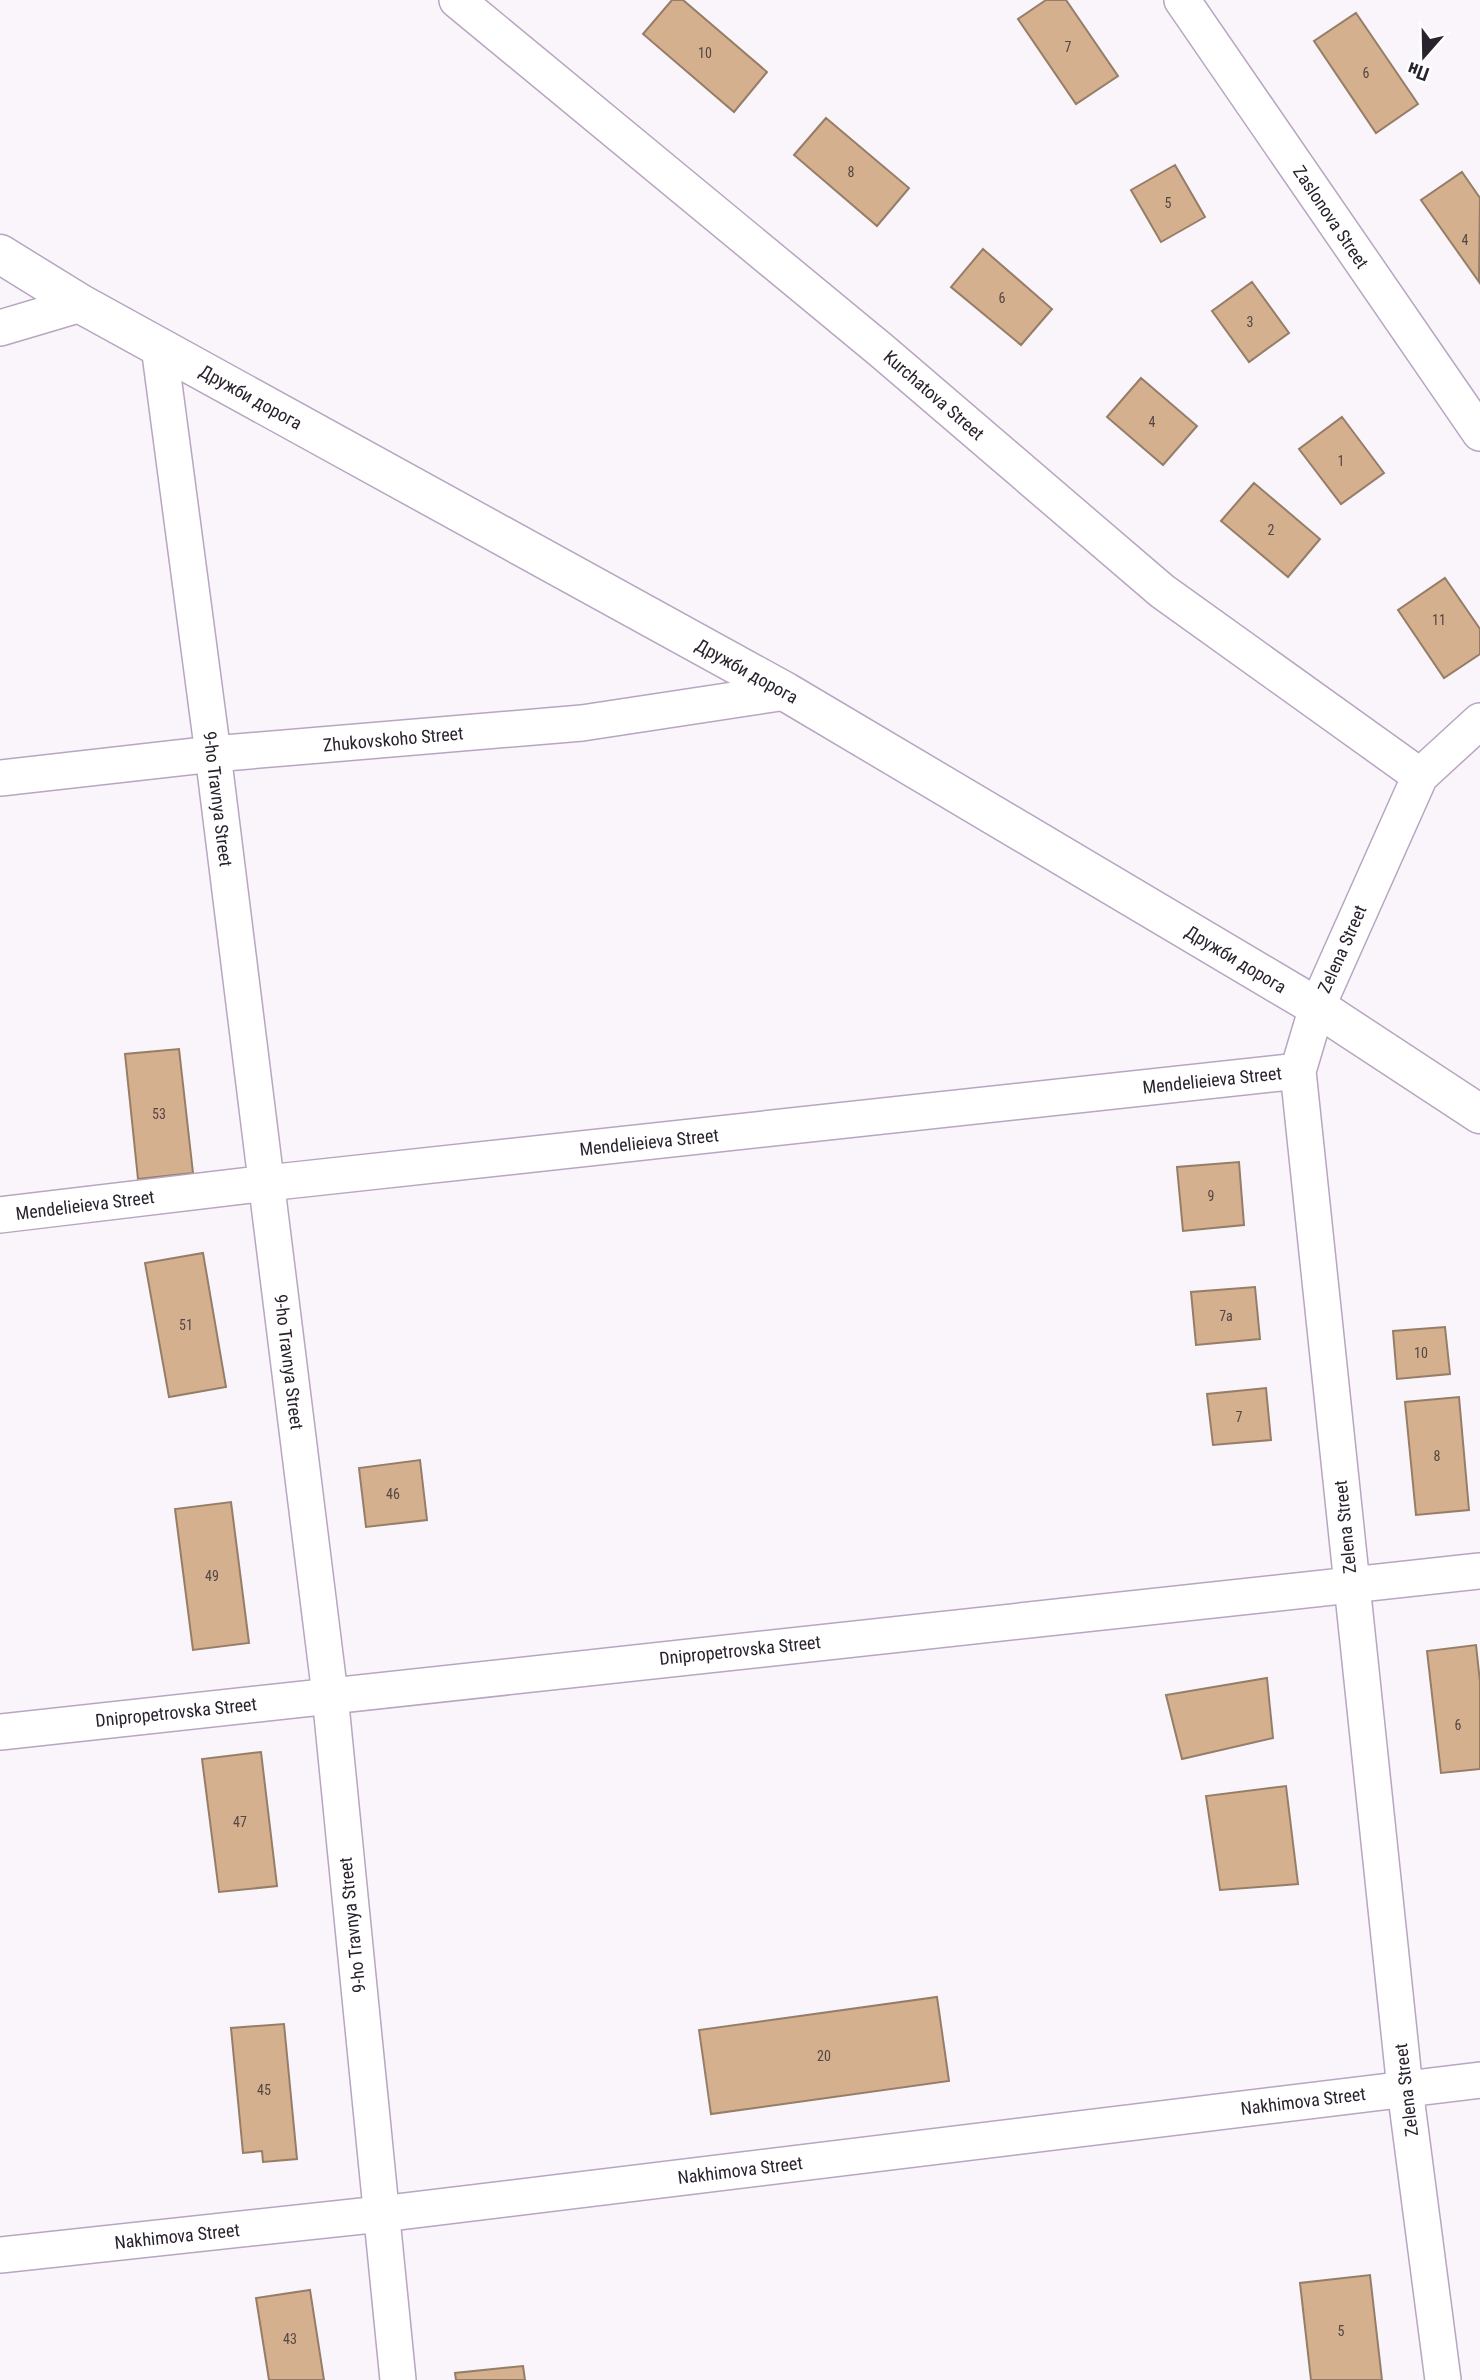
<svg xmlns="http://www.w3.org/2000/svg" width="1480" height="2380" font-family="'Roboto Condensed',sans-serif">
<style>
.building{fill:#d4b08e;stroke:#967d67;stroke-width:2}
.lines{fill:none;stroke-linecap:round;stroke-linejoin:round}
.street-casing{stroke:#b8a5c1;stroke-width:38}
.secondary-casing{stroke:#b8a5c1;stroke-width:41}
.street{stroke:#fff;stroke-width:35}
.secondary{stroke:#fff;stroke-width:38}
.labels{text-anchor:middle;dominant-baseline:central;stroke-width:5;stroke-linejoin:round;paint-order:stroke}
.number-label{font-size:14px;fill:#544645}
.street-label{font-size:18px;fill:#2a222d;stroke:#fff}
</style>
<rect width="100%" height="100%" fill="#f9f5fb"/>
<!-- building -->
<path class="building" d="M672,0h11l84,72 -33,40 -91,-78z
M1046,0h20l52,76 -42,28 -58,-85z
M1356,13l62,91 -42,29 -62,-92z
M826,118l83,70 -32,38 -83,-71z
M1175,165l30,52 -44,25 -30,-52z
M1462,172l18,26 -1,84 -58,-82z
M983,249l69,60 -31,36 -70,-58z
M1252,282l37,51 -40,29 -37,-51z
M1141,378l56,48 -34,39 -56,-48z
M1342,417l42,56 -43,31 -42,-55z
M1254,483l66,56 -32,38 -67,-56z
M1445,578l35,51v25l-36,24 -46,-68z
M179,1049l14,124 -55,6 -13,-125z
M1239,1162l5,63 -61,6 -6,-64z
M203,1253l23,134 -57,10 -24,-134z
M1255,1287l5,52 -64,6 -5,-53z
M1445,1327l5,47 -53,5 -4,-48z
M1266,1388l5,52 -58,5 -6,-51z
M1459,1397l10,113 -53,5 -11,-113z
M420,1460l7,60 -61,7 -7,-59z
M231,1502l18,141 -56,7 -18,-141z
M1476,1645l4,37v87l-39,4 -14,-122z
M1267,1678l6,60 -91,21 -16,-64z
M261,1752l16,134 -58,6 -17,-133z
M1286,1786l12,98 -78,6 -14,-94z
M937,1997l12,84 -238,33 -12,-84z
M284,2024l13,135 -34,3 -1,-11 -19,2 -12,-125z
M1370,2275l12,105h-71l-11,-97z
M310,2290l14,90h-55l-13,-82z
M523,2366l2,14h-69l-1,-7z"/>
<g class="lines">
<defs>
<path id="street" d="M457,0l425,351 280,240 258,185
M1182,0l298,433
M0,328l81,-24
M159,346l54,408 117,941 68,685
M0,778l213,-24 369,-31 204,-31
M0,1215l267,-32 1031,-112
M0,1732l1480,-161
M0,2255l381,-41 1099,-134
M1443,2380l-38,-291 -107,-1018 19,-64 103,-231 60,-55"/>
<path id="secondary" d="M0,254l81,50 705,388 531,315 163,107"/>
</defs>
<!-- street casing -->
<use href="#street" class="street-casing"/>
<!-- secondary casing -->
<use href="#secondary" class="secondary-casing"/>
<!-- street -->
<use href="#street" class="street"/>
<!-- secondary -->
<use href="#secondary" class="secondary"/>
</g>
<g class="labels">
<!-- number labels -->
<g class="number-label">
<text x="1068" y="47">7</text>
<text x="705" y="53">10</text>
<text x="1366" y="73">6</text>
<text x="851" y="172">8</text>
<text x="1168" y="203">5</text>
<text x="1465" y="240">4</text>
<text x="1002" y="298">6</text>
<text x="1250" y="322">3</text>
<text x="1152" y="422">4</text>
<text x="1341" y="461">1</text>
<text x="1271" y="530">2</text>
<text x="1439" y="620">11</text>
<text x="159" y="1114">53</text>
<text x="1211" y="1196">9</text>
<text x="1226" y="1316">7а</text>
<text x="186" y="1325">51</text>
<text x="1421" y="1353">10</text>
<text x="1239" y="1417">7</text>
<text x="1437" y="1456">8</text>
<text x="393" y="1494">46</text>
<text x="212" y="1576">49</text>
<text x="1458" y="1725">6</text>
<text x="240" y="1822">47</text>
<text x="824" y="2056">20</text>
<text x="264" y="2090">45</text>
<text x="1341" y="2331">5</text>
<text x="290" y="2339">43</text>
</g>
<!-- street labels -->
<g class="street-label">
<text transform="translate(1331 217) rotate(56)">Zaslonova Street</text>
<text transform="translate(934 395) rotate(41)">Kurchatova Street</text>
<text transform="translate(251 397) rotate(29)">Дружби дорога</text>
<text transform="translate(747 671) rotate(29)">Дружби дорога</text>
<text transform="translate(393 739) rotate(-5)">Zhukovskoho Street</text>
<text transform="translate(218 799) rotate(83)">9-ho Travnya Street</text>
<text transform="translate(1342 949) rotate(-66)">Zelena Street</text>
<text transform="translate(1236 959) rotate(31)">Дружби дорога</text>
<text transform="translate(1212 1080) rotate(-6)">Mendelieieva Street</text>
<text transform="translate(649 1142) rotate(-6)">Mendelieieva Street</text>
<text transform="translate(85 1205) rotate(-7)">Mendelieieva Street</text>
<text transform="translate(289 1362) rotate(83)">9-ho Travnya Street</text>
<text transform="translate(1345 1527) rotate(-96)">Zelena Street</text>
<text transform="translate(740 1650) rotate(-6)">Dnipropetrovska Street</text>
<text transform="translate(176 1712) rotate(-6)">Dnipropetrovska Street</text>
<text transform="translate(352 1925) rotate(-96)">9-ho Travnya Street</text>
<text transform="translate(1406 2090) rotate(-97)">Zelena Street</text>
<text transform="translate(1303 2101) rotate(-7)">Nakhimova Street</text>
<text transform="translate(740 2170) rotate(-7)">Nakhimova Street</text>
<text transform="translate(177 2236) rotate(-6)">Nakhimova Street</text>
</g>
</g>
<!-- north arrow -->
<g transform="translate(1424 56) rotate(200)" stroke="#ffffff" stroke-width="5" paint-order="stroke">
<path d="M0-5L12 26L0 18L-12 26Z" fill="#2a222d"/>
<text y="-10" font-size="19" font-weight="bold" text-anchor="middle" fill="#2a222d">Пн</text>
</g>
</svg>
